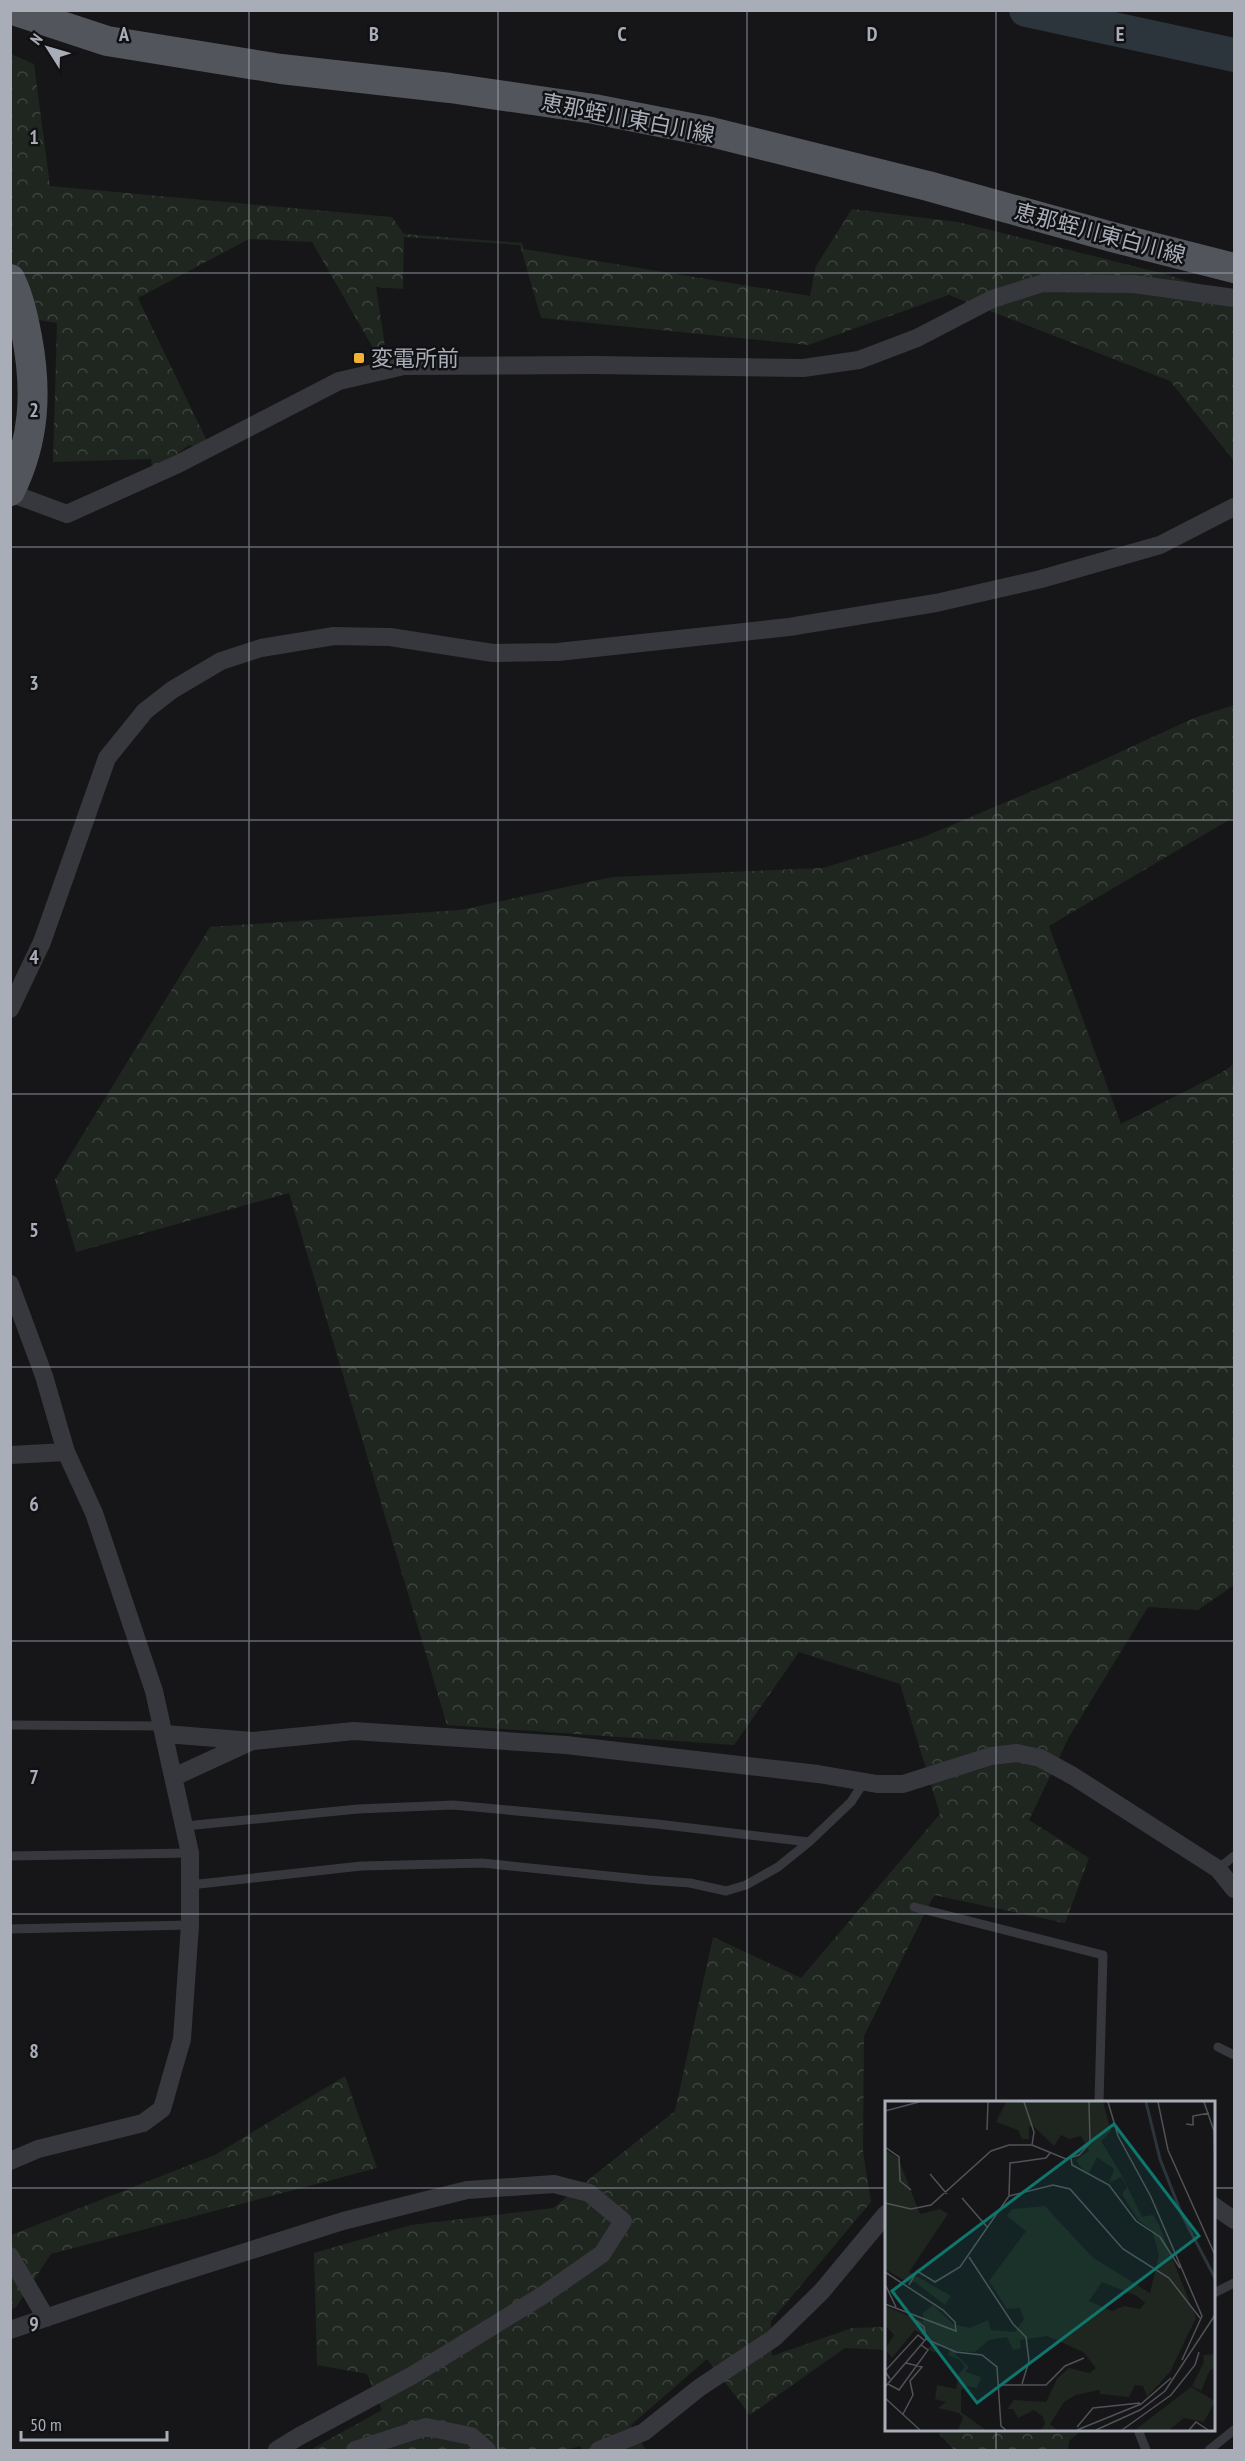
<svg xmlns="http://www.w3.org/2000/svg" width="1245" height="2461" font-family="'PT Sans Narrow','Noto Sans JP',sans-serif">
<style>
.forest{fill:url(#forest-crowns)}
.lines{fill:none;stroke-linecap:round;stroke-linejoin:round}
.river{stroke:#2c353c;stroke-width:34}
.service{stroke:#37383d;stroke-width:9}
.minor{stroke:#37383d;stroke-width:18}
.primary{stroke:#53555c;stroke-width:30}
.grid{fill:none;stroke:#a8adb8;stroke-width:1.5;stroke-opacity:0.55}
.poi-dot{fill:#f2b134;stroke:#111113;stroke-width:2}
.labels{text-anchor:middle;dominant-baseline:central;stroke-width:5;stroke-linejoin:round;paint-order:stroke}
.street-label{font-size:22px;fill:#a8adb8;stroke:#111113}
.poi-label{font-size:22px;fill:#a8adb8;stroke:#111113;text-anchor:start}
.inset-river{fill:none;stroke:#2c353c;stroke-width:3}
.inset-road{fill:none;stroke:#505258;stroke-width:1.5}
.view{fill:#0f766e;fill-opacity:0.15;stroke:#0f766e;stroke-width:3}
.inset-edge{fill:none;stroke:#a8adb8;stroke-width:3}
.grid-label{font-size:20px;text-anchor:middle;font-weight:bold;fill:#a8adb8;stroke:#111113;stroke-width:5;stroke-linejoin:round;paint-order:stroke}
</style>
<defs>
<pattern id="forest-crowns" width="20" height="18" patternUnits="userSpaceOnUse" patternTransform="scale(1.5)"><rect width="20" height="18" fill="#1e261f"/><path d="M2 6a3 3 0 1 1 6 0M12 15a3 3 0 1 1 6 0" fill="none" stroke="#3c433d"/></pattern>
</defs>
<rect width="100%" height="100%" fill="#161618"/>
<!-- forest -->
<path class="forest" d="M11,54l23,10 16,122 342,31 12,17 118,9 2,6 286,47 6,-30 36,-57 106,13 207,52 69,22v165l-64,-80 -221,-86 -141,50 -267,-27 -21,-73 -116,-8 -1,52 -27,-2 10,66h-10l-64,-111 -63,-3 -111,59 69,143 -12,6 -6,-2 -24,18 -13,5 -1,-9 -98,3 4,-139 -46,-7z
M1234,705v112l-185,109 72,198 100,-51 13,-9v521l-36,25 -50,-3 -79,130 -40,83 60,38 -24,65 -131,-28 -70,141 -1,116 8,50 -100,119 1,35 80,-28 34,-1v23l-41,-2 -95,67 -43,-56 -76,66 15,25h-64l-2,-4 -14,4h-256l72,-40 -15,-36 -50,-9 -3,-112 97,-28 142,-17 122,-97 38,-174 88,41 139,-164 -40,-130 -101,-32 -65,93 -287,-20 -158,-532 -213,59 -21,-72 155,-253 250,-17 152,-33 211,-9 98,-30 147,-62 126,-58z
M345,2076l32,92 -326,86 -35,53 -5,3v-75l204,-80z
M939,2430h143l-13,11 -1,9h-114l-14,-15z"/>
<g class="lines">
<!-- river -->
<path class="river" d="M1026,10l208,45"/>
<!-- service -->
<path class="service" d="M10,1725l153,1
M185,1826l173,-17 95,-4 204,19 152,18 42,-40 13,-20
M10,1856l180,-3
M1218,1869l16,-13
M190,1885l171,-19 121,-3 166,17 42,3 36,8 20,-6 32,-18 31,-25
M914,1907l189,48 -4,147
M10,1929l180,-4
M1218,2047l16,8
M1214,2293l20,-10
M1138,2430l8,20
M1209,2450l25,-20"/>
<!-- minor -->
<path class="minor" d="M10,493l57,21 111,-50 161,-83 65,-15 190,-1 209,3 56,-8 58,-22 75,-39 51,-16 91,1 100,14
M10,1009l32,-67 65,-184 38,-47 27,-21 49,-29 40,-13 73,-12 56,1 103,16 65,-1 231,-25 147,-24 105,-24 119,-34 74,-38
M10,1284l34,92 22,76 28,61 60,178 36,162v72l-8,114 -20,70 -19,14 -105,26 -28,12
M10,1455l56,-3
M165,1734l88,7 101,-10 212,14 252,29 59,10h26l88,-28 26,-3 23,5 33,18 145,93 16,20
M174,1777l78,-36
M1214,2206l20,14
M10,2256l36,62
M10,2330l144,-49 189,-60 124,-31 87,-6 35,9 34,28 -21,33 -62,43 -127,78 -115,62 -21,13
M355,2450l71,-23 45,9 16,14
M599,2450l45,-18 55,-44 75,-50 48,-47 64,-77"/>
<!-- primary -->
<path class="primary" d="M13,10l94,31 174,28 169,19 144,21 117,23 217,54 184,51 122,31
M10,279c9,18 13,38 17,58 10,54 8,103 -17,154"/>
</g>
<!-- grid -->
<path class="grid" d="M249,10v2440M498,10v2440M747,10v2440M996,10v2092M10,273h1224M10,547h1224M10,820h1224M10,1094h1224M10,1367h1224M10,1641h1224M10,1914h1224M10,2188h876M1214,2188h20M996,2430v20"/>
<!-- markers -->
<rect class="poi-dot" x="353" y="352" width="12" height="12" rx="3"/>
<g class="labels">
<!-- street labels -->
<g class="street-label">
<text transform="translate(628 118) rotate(11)">恵那蛭川東白川線</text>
<text transform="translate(1100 233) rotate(15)">恵那蛭川東白川線</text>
</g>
<!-- poi labels -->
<g class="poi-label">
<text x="371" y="358">変電所前</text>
</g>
</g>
<!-- overview -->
<g transform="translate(885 2101)">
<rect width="330" height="330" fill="#161618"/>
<path d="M121,1h97l8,29 -10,10 20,33 21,43 11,-2 6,10 37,93 -26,54 -23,25 -4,-11 -8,-1 -6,12 -29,-3 -1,-4 -23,5 -12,7 -14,22 7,6h-16l4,-6 -2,-7 -9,-7 -16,8 -5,-9h-6l7,-9 32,2 11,-23 12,-11 21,5 6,-5 -13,-16 -36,-16 -27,4 1,8 -8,2 -6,-13 -18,3 -14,12 -18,-1 -2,3 14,13 -4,5 16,5 -4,11 -10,-2 -6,4v22l25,18h-28l5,-12 -4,-5 -21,-5 8,-6 -11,-3 2,-14 19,4 3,-15 6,-7 -5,-7 -12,-5 2,-7 -11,-3 -4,8 -7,-4 5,-6 -18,-13 -23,28 -7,-9 9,-14 -9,-10v-19l38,16v-9l10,-8 20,19 17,4 18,-8 3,10 24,2 9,-13 -4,-11 -13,1 -18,-28 37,-50 -19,-15 5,-7 33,-3 47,51 58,36 9,-38 -7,-25 -14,-10 -16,-26 5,-7 -6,-10 -12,6 5,-14 -17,-12 -8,16 -7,-4 -6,-9 13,-9 -8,-15 -12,3 -8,-4 -7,11 -21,-20 -4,1v12h-7l-4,-9 -22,-8zM217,181l35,14 8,7 -5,6 -16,-3 -12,5 -23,-10zM0,49l13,8 22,56 20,-5 8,5 -39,58 42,24 -6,9 -30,-23h-8l-22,-13zM330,253v14l-5,2 -9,21 -9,-5 12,-24 -1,-7zM306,286l24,14 -11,21 -20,-4 -15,12h-34z" fill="#1e261f" fill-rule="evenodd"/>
<path class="inset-river" d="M261,1l14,57 22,56 33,63"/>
<path class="inset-road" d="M139,1l10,30 -2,13 34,14 13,-4 11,-12 -1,-41M223,1l10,34 33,61 51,119 -20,44M273,1l10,48 47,105M319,1l10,29 1,31M0,10l34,-9M301,23l7,1v-9l16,-3M102,29l1,-28M0,46l14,10 1,24 11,9M186,57l1,7 37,20 27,36 24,16 20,31M45,73l17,20M124,95l44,-11 17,4 53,60 46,29 31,40M77,97l26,30M0,102l26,6 20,-4 60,-54 18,-6h23M84,156l44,67 13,13 3,24 -7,23M0,171l58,38 12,12 1,9 -71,-27M0,183l11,23M24,184l8,-14 18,11 25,-15 49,-71 1,-33 36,-5 4,-5M41,238l30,13 26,3 15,12 4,59 5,4M5,278l-5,-8 33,-36 7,6M3,283l11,6 29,-40 -7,-5M113,284h48l19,-19 19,-8M0,286l41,-48 -2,-12 -15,-12M0,297l35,32M18,313l10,-19 -3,-14 12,-14 -16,-4M192,326l16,-19 47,-5M192,329l64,-26 30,-26M211,329l44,-20 25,-19 50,-76M237,329l49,-35 24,-30 4,-13M304,329l7,-8 12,8"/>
<path class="view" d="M229,23l85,112 -222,167 -85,-112z"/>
<rect width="330" height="330" class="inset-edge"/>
</g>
<g class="grid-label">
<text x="124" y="41">A</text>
<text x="374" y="41">B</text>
<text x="622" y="41">C</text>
<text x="872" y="41">D</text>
<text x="1120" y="41">E</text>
<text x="34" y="144">1</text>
<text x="34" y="417">2</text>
<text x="34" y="690">3</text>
<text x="34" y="964">4</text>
<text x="34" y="1237">5</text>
<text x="34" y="1511">6</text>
<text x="34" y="1784">7</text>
<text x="34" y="2058">8</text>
<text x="34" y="2331">9</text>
</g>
<!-- border -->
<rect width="1245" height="2461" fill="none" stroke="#a8adb8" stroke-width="24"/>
<!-- north arrow -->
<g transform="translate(48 48) rotate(307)" stroke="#111113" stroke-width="4.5" paint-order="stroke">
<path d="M0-4.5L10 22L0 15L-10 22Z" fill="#a8adb8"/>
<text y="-9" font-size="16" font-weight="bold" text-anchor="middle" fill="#a8adb8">N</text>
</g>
<!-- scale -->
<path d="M21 2431v9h146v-9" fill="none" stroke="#a8adb8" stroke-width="3"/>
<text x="30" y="2431" font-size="18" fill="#a8adb8" stroke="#111113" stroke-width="4.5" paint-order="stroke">50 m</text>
</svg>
